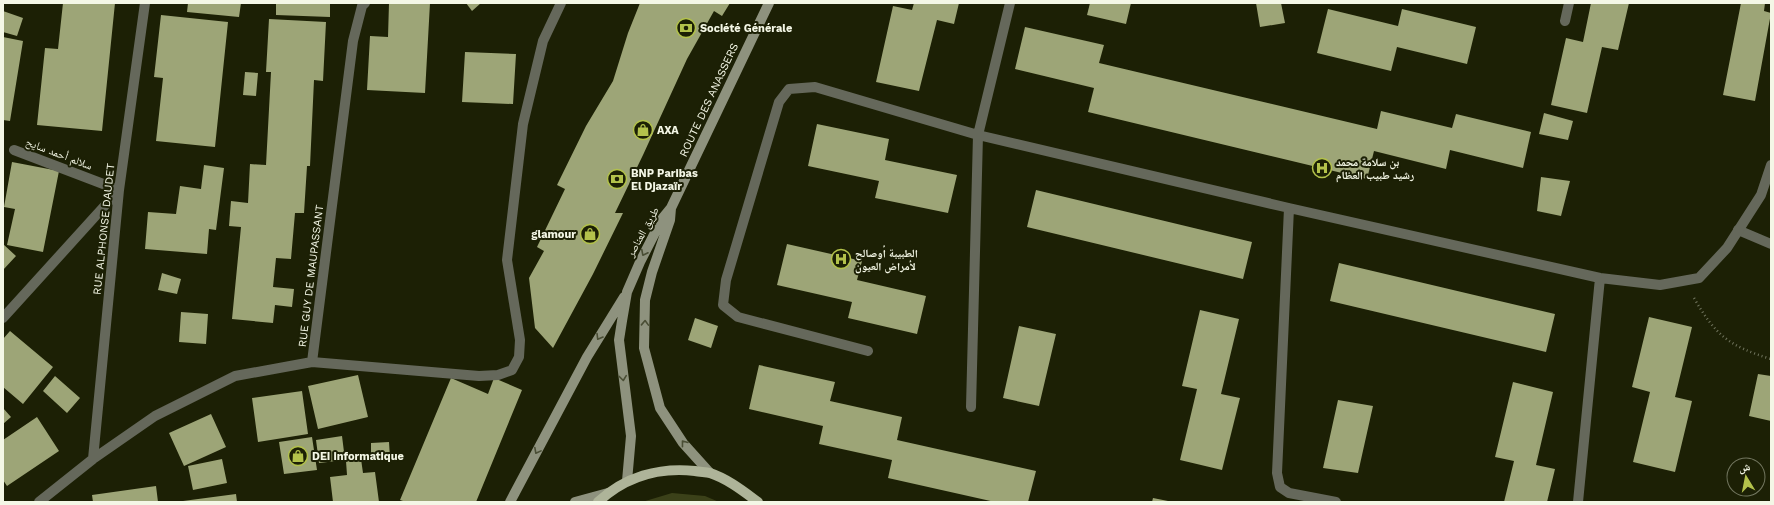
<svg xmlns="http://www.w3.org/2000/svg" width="1774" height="505" font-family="'Work Sans','Noto Naskh Arabic',sans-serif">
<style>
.green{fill:#3b4119}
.building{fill:#9da577}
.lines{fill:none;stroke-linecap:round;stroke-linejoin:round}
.path{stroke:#71755e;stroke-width:2.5;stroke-dasharray:1 3;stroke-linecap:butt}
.lane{stroke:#65685b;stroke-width:10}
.street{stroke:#65685b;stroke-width:10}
.secondary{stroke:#8e927e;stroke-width:10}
.primary{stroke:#aeb499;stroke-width:10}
.oneway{stroke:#4a4e35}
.labels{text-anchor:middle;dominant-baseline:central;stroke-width:4;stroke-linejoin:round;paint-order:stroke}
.poi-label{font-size:11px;font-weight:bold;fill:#f4f7e6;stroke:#1c2005;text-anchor:start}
.street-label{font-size:11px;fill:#f4f7e6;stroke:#1c2005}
</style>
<rect width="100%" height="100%" fill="#1c2005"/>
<!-- green -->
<path class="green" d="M672,493l33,3 14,6h-77z"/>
<!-- building -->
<path class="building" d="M63,3h52l-13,128 -65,-6 8,-77 13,1z
M188,3h53l-2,14 -52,-5z
M276,3h54v14l-54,-2z
M389,3h41l-5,90 -58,-3 3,-54 18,1z
M466,3h15l-9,8z
M640,3h90l-8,13 -8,-5 -27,48 -44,96 -28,58h8l-30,61 -40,74 -18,-20 -6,-50 15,-27 -7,-4 28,-58 -8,-4 29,-59 27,-45 15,-48z
M914,3h45l-5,21 -17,-4 -18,71 -43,-9 17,-76 19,4z
M1090,3h41l-5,21 -39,-9z
M1256,3h25l4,20 -25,4z
M1591,3h38l-11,47 -16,-3 -15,66 -36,-8 15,-67 17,4z
M1741,3h24l-1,8 7,2 -16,88 -32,-6z
M1328,9l70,17 4,-17 74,18 -9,37 -70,-17 -6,24 -74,-18z
M3,11l20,7 -6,18 -14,-4z
M161,15l67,7 -13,125 -59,-6 7,-63 -9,-1z
M269,19l57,3 -3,59 -9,-1 -4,86h-3l-3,47h-9l-4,46 -15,-1 -3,29 21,2 -2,18 -17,-2 -2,18 -41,-4 9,-92 -12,-1 2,-25 17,2 2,-39 16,1 5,-93h-5z
M1025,27l79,18 -5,18 278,66 4,-18 71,17 4,-14 75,18 -8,36 -73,-18 -4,19 -72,-18 -7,28 -279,-67 6,-24 -79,-19z
M3,37l20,4 -13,80 -7,-1z
M465,52l51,2 -3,50 -51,-2z
M245,72l13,1 -2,23 -13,-1z
M1544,113l29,8 -5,19 -29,-6z
M817,124l72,15 -4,21 72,15 -9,38 -73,-15 4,-17 -71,-15z
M12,162l47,9 -16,81 -36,-7 8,-36 -11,-2z
M204,165l20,3 -8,62 -7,-1 -2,25 -62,-5 3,-37 28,2 4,-28 21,3z
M1541,177l29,4 -9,35 -24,-5z
M1036,190l216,52 -9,37 -216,-52z
M3,244l13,12 -13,14z
M787,244l75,17 -5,19 69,16 -9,38 -69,-16 4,-16 -75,-17z
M1339,263l216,51 -9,38 -216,-51z
M162,273l19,6 -4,15 -19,-4z
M1200,310l39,9 -18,75 19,4 -18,72 -42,-10 17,-71 -15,-3z
M181,312l27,2 -2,30 -27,-2z
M1649,317l43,10 -17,70 17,4 -17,71 -42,-10 17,-70 -18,-5z
M695,318l23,8 -7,22 -23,-8z
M1019,326l37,8 -17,72 -36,-8z
M10,331l43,36 -30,37 -20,-17v-48z
M759,365l76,17 -5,19 72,16 -5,23 139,31 -8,31h-33l-107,-24 4,-18 -73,-16 4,-18 -74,-17z
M1758,374l13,2v45l-22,-5z
M358,375l10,42 -50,12 -10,-43z
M55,376l25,22 -13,15 -24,-22z
M451,378l37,16 6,-16 28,12 -46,112h-70l-6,-2z
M1513,382l40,10 -17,73 19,4 -8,33h-43l10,-41 -19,-4z
M302,391l6,43 -50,8 -6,-44z
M1338,400l35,6 -15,67 -35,-5z
M3,408l8,9 -8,7z
M211,414l15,33 -42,19 -15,-33z
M37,417l22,34 -52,35 -4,-6v-40z
M342,436l3,24 -26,3 -3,-23z
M312,437l5,33 -33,4 -5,-32z
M389,442l1,16 -19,1v-16z
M222,459l5,24 -34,7 -5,-24z
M361,459l2,14 12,-1 4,30h-46l-3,-25 17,-2 -1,-14z
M156,486l2,16h-65l-1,-7z
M236,494l1,8h-54v-1z
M1153,498l15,3v1h-16z"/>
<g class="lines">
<!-- path -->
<path class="path" d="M1694,298c22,38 35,48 77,61"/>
<!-- lane -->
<path class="lane" d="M1738,230l33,14"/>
<!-- street -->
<path class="street" d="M1565,21l4,-18
M1289,208l-12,265 3,14 9,6 47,9
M3,318l116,-128 -105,-40
M868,351l-130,-34 -15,-12 3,-25 53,-178 10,-13 26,-2 163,48 311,73 311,70 60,7 39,-7 28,-30 34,-53 10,-30
M312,362l167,14 19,-1 14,-5 7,-13 1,-17 -13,-80 16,-136 20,-83 18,-38
M971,407l7,-272 32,-132
M93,459l26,-269 26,-187
M39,502l54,-43 62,-43 80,-40 77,-14 41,-321 9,-35 3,-3
M1578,502l22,-224"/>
<!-- secondary -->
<path class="secondary" d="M671,208l-1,12 -18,52 -7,28 -1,48 16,60 23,35 27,30
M627,481l4,-45 -12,-96 3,-19 5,-29 13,-30 22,-43 9,-11 98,-205
M510,502l77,-145 37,-60
M575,502l33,-9"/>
<!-- primary -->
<path class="primary" d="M598,502c27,-25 61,-35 97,-31 5,1 11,1 15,2 18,6 33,18 48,29"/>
</g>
<!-- one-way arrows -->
<defs><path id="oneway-chevron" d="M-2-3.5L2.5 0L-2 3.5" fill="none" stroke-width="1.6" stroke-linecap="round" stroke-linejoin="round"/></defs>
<g class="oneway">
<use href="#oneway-chevron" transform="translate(644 253) rotate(117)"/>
<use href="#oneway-chevron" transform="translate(645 323) rotate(-88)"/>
<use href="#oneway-chevron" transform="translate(599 337) rotate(121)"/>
<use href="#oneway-chevron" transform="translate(623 378) rotate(83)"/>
<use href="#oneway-chevron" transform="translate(684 443) rotate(-128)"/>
<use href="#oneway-chevron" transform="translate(537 451) rotate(118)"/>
</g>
<!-- icons -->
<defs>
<symbol id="bank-ring" viewBox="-11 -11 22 22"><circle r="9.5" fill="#1c2005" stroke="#b3c24b" stroke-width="1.5"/><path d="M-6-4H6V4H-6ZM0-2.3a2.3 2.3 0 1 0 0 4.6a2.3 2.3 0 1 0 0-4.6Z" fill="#b3c24b"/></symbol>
<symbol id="shop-ring" viewBox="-11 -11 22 22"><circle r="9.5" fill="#1c2005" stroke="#b3c24b" stroke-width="1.5"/><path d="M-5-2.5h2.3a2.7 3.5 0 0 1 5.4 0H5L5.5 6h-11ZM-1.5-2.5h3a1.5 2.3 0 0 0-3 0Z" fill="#b3c24b"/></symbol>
<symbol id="hospital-ring" viewBox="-11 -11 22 22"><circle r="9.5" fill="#1c2005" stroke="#b3c24b" stroke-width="1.5"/><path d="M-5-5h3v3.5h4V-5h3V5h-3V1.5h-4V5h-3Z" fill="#b3c24b"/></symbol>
</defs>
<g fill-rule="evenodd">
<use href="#bank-ring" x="675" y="17" width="22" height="22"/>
<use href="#shop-ring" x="632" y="119" width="22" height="22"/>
<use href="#hospital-ring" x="1311" y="157" width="22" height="22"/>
<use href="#bank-ring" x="606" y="168" width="22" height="22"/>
<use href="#shop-ring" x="579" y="223" width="22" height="22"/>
<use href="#hospital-ring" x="830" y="248" width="22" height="22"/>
<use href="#shop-ring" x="287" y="445" width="22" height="22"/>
</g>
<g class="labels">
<!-- poi labels -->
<g class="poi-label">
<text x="700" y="28">Société Générale</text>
<text x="657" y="130">AXA</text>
<text x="1336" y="162">بن سلامة محمد<tspan x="1336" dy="13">رشيد طبيب العظام</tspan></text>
<text x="631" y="173">BNP Paribas<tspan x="631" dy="13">El Djazaïr</tspan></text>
<text x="576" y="234" text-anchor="end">glamour</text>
<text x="855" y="253">الطبيبة أوصالح<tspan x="855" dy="13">لأمراض العيون</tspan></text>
<text x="312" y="456">DEI informatique</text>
</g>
<!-- street labels -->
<g class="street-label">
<text transform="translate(709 100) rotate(-65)">ROUTE DES ANASSERS</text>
<text transform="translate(59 154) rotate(21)">سلالم أحمد سايح</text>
<text transform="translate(104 229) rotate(-84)">RUE ALPHONSE DAUDET</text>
<text transform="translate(643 232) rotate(-61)">طريق العناصر</text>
<text transform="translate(311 276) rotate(-83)">RUE GUY DE MAUPASSANT</text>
</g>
</g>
<!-- border -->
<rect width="1774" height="505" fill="none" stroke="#f4f7e6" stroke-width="8"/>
<!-- north arrow -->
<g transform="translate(1746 477) rotate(350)"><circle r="19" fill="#1c2005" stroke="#72765f"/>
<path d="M0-3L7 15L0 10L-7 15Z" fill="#b3c24b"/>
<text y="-6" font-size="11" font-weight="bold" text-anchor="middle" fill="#f4f7e6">ش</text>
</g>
</svg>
